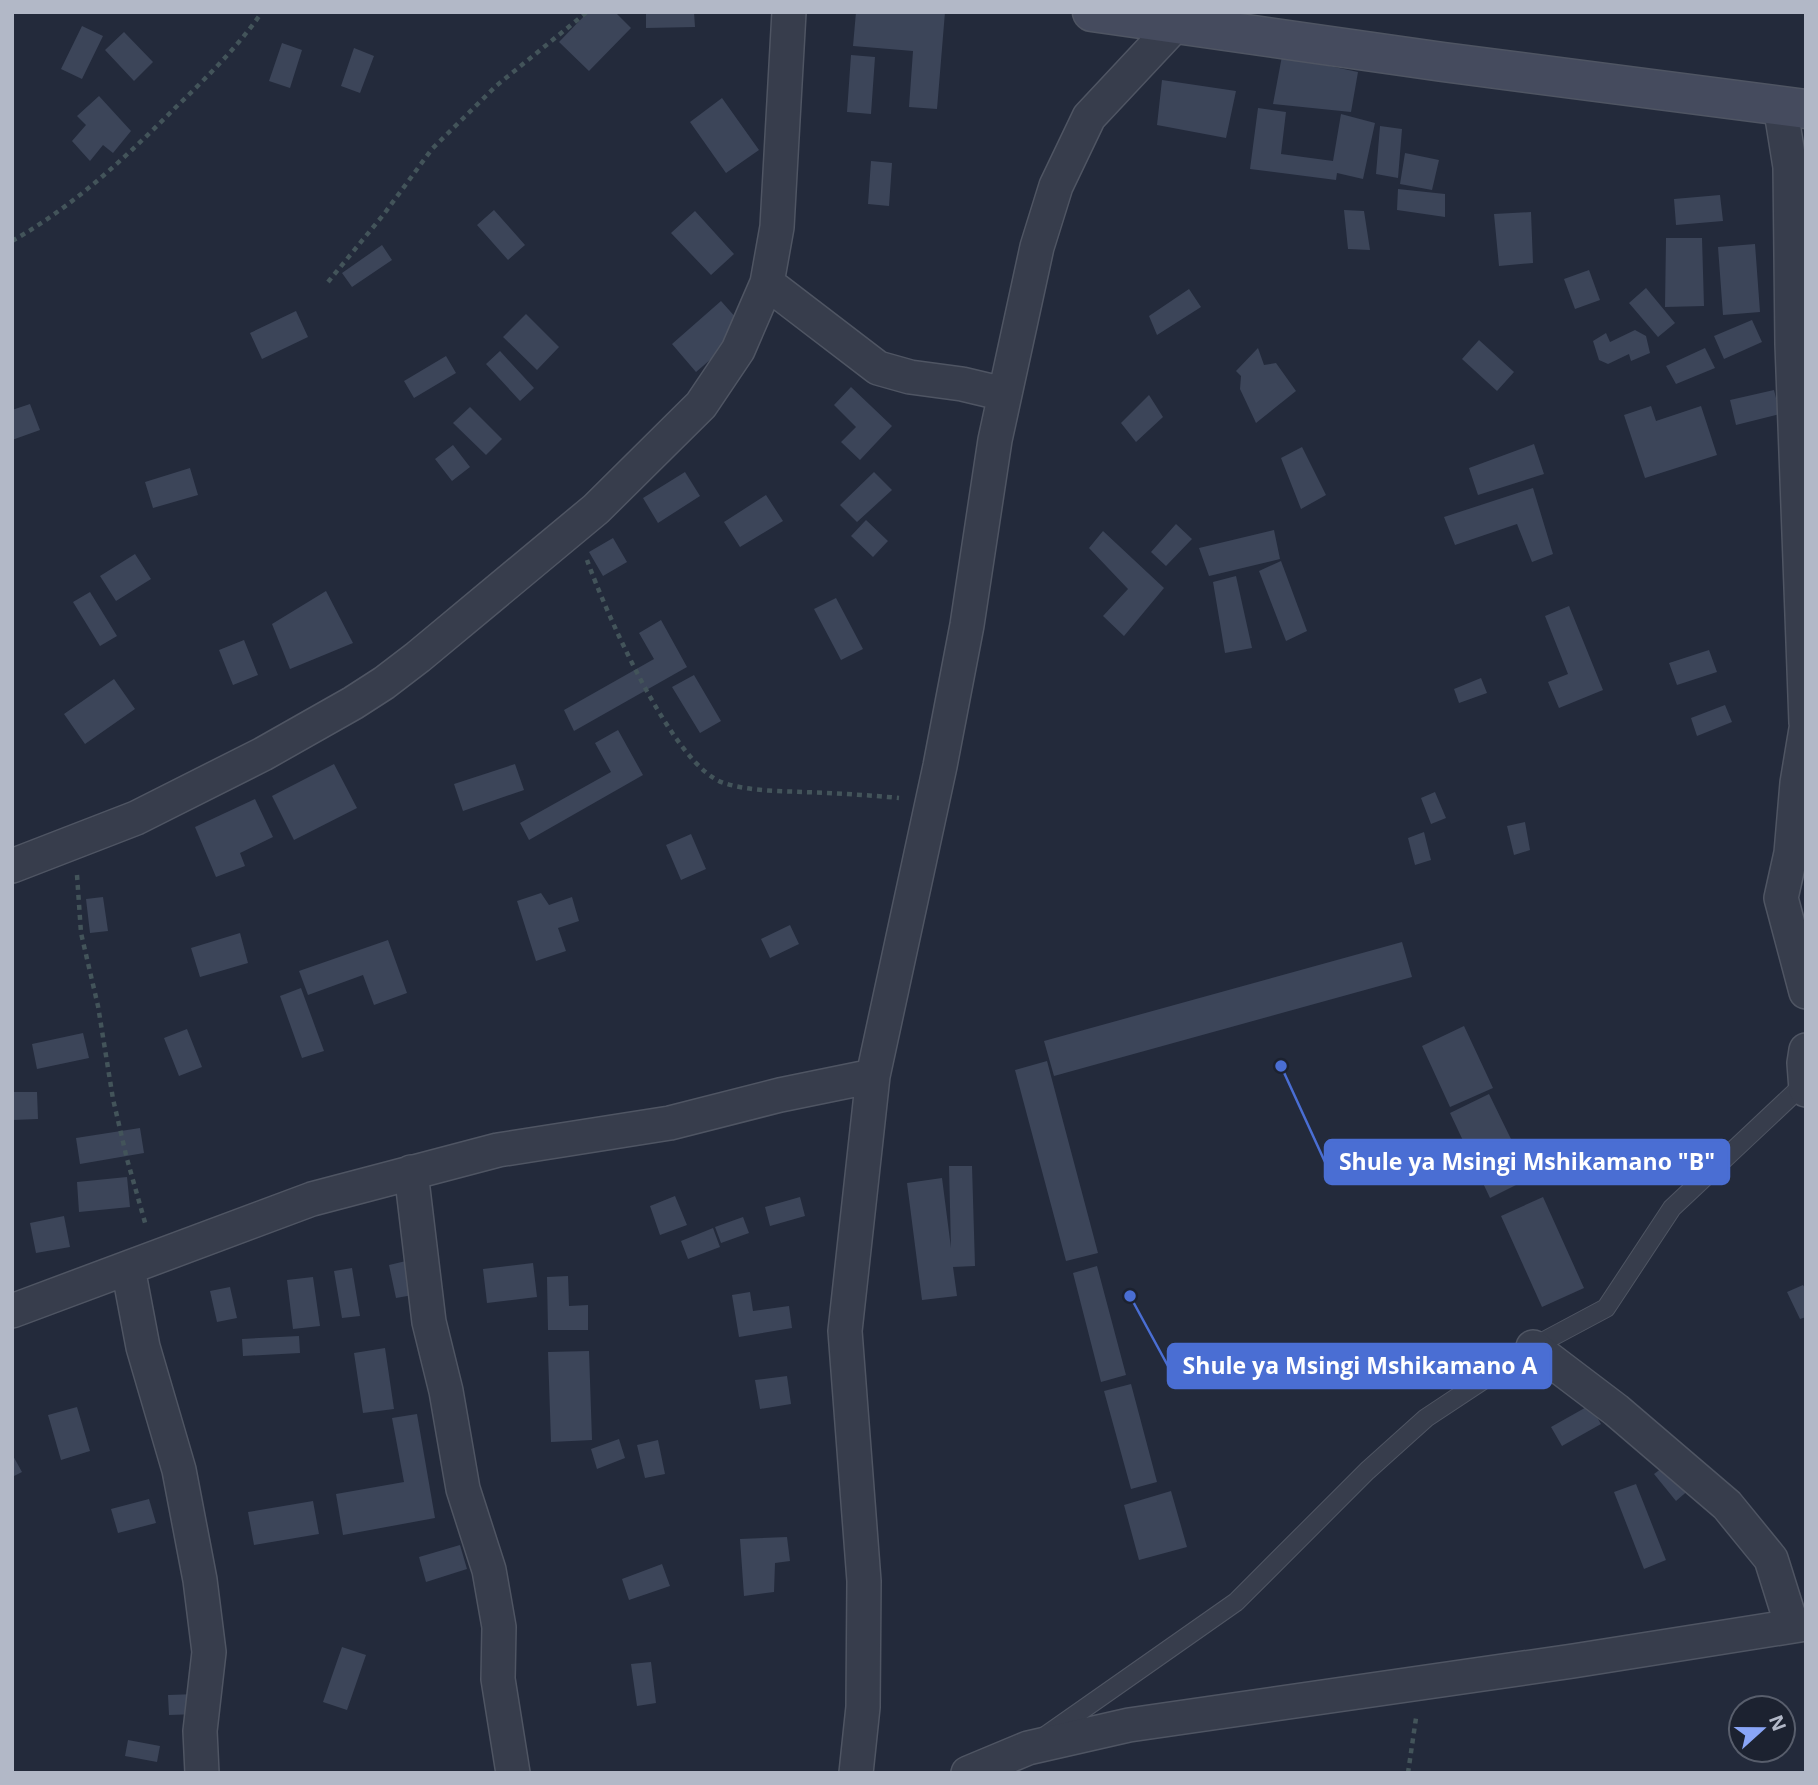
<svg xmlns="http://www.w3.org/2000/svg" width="1818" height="1785" font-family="'Open Sans',sans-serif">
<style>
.building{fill:#3c4559}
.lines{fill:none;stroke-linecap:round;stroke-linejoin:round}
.lane-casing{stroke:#4f5563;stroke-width:20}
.street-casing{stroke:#4f5563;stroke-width:36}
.secondary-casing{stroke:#4f5563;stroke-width:41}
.path{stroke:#43545a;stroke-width:4.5;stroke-dasharray:5 5;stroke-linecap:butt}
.lane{stroke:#373d4c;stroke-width:18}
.street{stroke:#373d4c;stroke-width:33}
.secondary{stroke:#454b5e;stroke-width:38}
.leader{fill:none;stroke:#4a6ed3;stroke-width:2.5}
.callout-dot{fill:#4a6ed3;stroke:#1c2230;stroke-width:2.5}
.callout{fill:#4a6ed3;stroke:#4a6ed3;stroke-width:2.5}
.callout-label{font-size:23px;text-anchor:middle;font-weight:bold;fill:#fff}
</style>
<rect width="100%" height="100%" fill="#232a3b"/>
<!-- building -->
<path class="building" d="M588,12h27l16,16 -42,43 -30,-29z
M646,12h48l1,15 -49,1z
M856,12h89l-8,97 -28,-2 4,-56 -60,-5z
M82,26l21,10 -21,43 -21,-10z
M124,32l29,30 -19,19 -29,-31z
M282,43l20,7 -12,38 -21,-7z
M354,48l20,8 -14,37 -19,-7z
M851,55l24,2 -4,57 -24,-2z
M1282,56l76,16 -7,40 -78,-8z
M1162,80l74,11 -10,47 -69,-13z
M99,96l32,35 -18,22 -10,-8 -13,16 -18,-20 14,-16 -9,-9z
M722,98l37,52 -33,23 -36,-51z
M1258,108l28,4 -5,42 52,7 8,-47 34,9 -12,56 -26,-6 -1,7 -86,-11z
M1380,126l22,3 -4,49 -22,-4z
M1405,153l34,7 -7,30 -32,-6z
M871,161l21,2 -3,43 -21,-2z
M1398,189l47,5v23l-48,-7z
M1720,195l3,26 -47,4 -2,-26z
M494,210l31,35 -17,15 -31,-35z
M1344,210l20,1 6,39 -22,-1z
M695,211l39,43 -23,21 -40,-42z
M1531,212l2,51 -34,3 -5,-52z
M1666,238h36l2,68 -39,1z
M1755,244l5,68 -37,3 -5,-68z
M382,245l10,15 -40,27 -10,-14z
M1589,270l11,30 -25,9 -11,-30z
M1646,288l29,35 -17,14 -29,-34z
M1189,289l12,18 -44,28 -8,-19z
M721,301l25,28 -50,43 -24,-28z
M296,311l12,26 -46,22 -12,-26z
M526,314l33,33 -22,23 -34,-33z
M1752,320l10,22 -38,17 -10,-23z
M1635,330l11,6 4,17 -19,8 -2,-7 -21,10 -9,-4 -6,-19 13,-8 4,9z
M1479,340l35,32 -17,19 -35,-32z
M1258,348l6,17 12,-2 20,28 -40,32 -16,-34 1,-13 -5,-5z
M1705,348l10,20 -39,16 -10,-18z
M500,351l34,37 -14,13 -34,-37z
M446,356l10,17 -42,25 -10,-17z
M851,387l41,39 -32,34 -19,-18 15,-15 -22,-22z
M1774,390l6,24 -44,11 -6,-25z
M1149,395l14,22 -27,25 -15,-19z
M30,404l10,26 -28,10v-30z
M1651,406l5,15 45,-15 16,49 -72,23 -21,-63z
M470,407l32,32 -16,16 -33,-32z
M1534,444l10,30 -66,21 -9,-27z
M453,445l17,22 -18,14 -17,-22z
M1302,447l24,48 -25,14 -20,-51z
M190,468l8,27 -45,13 -8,-26z
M685,472l15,24 -42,27 -15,-25z
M874,472l18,18 -35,32 -17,-17z
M1533,488l20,66 -21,8 -15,-38 -62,21 -11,-28z
M766,495l17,26 -43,26 -16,-25z
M866,520l22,21 -15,16 -22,-21z
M1176,524l16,15 -26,27 -15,-14z
M1274,530l6,29 -71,17 -10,-28z
M1103,531l61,57 -40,48 -21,-20 25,-27 -39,-41z
M613,538l14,24 -24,14 -14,-24z
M135,554l16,25 -35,22 -16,-25z
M1281,561l26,70 -21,10 -27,-70z
M1236,576l16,72 -27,5 -12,-71z
M326,591l27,52 -63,26 -18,-45z
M90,592l27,44 -17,10 -27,-44z
M836,598l27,51 -22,11 -27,-51z
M1569,606l34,84 -44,18 -11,-26 20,-8 -23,-58z
M661,620l26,47 -113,64 -10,-21 90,-51 -15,-26z
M244,640l14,35 -25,10 -14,-35z
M1709,650l8,22 -40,13 -8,-22z
M694,675l27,46 -21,12 -28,-46z
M1481,678l6,15 -28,10 -5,-14z
M114,679l21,30 -50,35 -21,-30z
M1725,705l7,17 -35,14 -6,-18z
M618,730l25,45 -114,65 -9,-17 91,-51 -16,-29z
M334,764l23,44 -63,32 -22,-44z
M515,764l9,26 -61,21 -9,-27z
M1435,792l11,26 -15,6 -10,-26z
M255,799l18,38 -33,16 5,13 -29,11 -21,-50z
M1525,822l5,28 -16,5 -7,-29z
M1424,832l7,28 -16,5 -7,-27z
M691,834l15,35 -25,11 -15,-35z
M541,893l8,12 23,-8 7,24 -21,7 8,23 -30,10 -19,-60z
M103,897l5,34 -18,2 -4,-34z
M790,925l9,19 -29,14 -9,-19z
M240,933l8,30 -48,14 -9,-29z
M388,940l19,53 -33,12 -11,-30 -55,20 -9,-24z
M1402,942l10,35 -358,99 -10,-35z
M301,988l23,63 -22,7 -22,-62z
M1464,1026l29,62 -43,19 -28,-61z
M187,1029l15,38 -23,9 -15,-38z
M83,1033l6,25 -52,11 -5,-25z
M1047,1061l51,192 -32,8 -51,-191z
M12,1092h25l1,27 -26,1z
M1489,1094l41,84 -40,20 -40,-85z
M140,1128l4,25 -64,11 -4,-26z
M949,1166h23l3,100 -22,1 4,29 -35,4 -15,-117 35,-5 9,70z
M127,1177l3,30 -51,5 -2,-30z
M675,1196l12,29 -27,10 -10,-29z
M800,1197l5,19 -35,10 -5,-19z
M1543,1197l41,91 -42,19 -41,-91z
M64,1216l6,31 -34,6 -6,-30z
M743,1217l6,16 -28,10 -6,-16z
M713,1228l7,19 -32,12 -7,-18z
M406,1261l7,34 -17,3 -7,-33z
M533,1263l4,34 -50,6 -4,-34z
M1097,1266l29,109 -25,7 -28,-109z
M352,1268l8,48 -18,2 -8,-47z
M568,1276l1,30 19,-1v25h-40l-1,-53z
M313,1277l7,49 -27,3 -6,-49z
M1803,1285l3,5v27l-6,2 -13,-27z
M230,1287l7,31 -20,4 -7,-31z
M750,1292l3,19 36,-5 3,22 -53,9 -7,-42z
M299,1336l1,17 -57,3 -1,-17z
M385,1348l9,61 -31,4 -9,-60z
M589,1351l3,89 -41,2 -3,-90z
M787,1376l4,28 -31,5 -5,-29z
M1131,1384l26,98 -26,7 -27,-98z
M1590,1405l11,19 -39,22 -11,-19z
M77,1407l13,44 -29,9 -13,-45z
M417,1414l18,104 -92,17 -7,-41 68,-12 -12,-64z
M619,1439l6,19 -28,11 -6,-20z
M658,1440l7,34 -20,4 -8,-33z
M12,1454l10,18 -10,5z
M1670,1462l21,26 -15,13 -22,-27z
M1636,1484l30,76 -22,9 -30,-77z
M1171,1491l16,56 -48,13 -15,-55z
M149,1499l7,24 -38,10 -7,-24z
M313,1501l6,33 -65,11 -6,-33z
M787,1537l3,24 -15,2 -1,29 -30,4 -4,-57z
M460,1545l7,24 -41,13 -7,-25z
M662,1564l8,22 -41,14 -7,-21z
M342,1647l24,8 -19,55 -24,-8z
M651,1662l5,41 -19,3 -6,-42z
M197,1694l1,20 -29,1 -1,-20z
M128,1740l32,6 -3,16 -32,-6z"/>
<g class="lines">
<defs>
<path id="lane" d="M1045,1736l191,-134 131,-131 59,-53 107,-71 73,-39 66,-100 132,-124"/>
<path id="street" d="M1780,105l10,62 2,177 14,379
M767,283l111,85 32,9 52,7 42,10
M1806,729l-9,54 -6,70 -10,45 25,94
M12,866l124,-48 127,-64 90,-51 31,-20 34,-26 178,-148 105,-104 37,-55 29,-67 10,-56 12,-215
M1806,1050l-2,13 2,27
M411,1172l18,150 17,69 17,98 26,81 10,57 -1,52 15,94
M128,1268l15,79 36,123 21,110 9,72 -9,79 2,42
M12,1311l300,-112 186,-49 172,-27 110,-28 93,-19
M1533,1347l83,63 111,95 44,54 21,67
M856,1773l7,-66 1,-126 -19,-250 28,-255 67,-310 27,-141 28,-185 42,-193 19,-61 33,-69 87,-93
M968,1773l60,-25 101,-23 444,-64 233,-37"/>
<path id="secondary" d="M1092,12l351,50 363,47"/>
</defs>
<!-- lane casing -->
<use href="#lane" class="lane-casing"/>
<!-- street casing -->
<use href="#street" class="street-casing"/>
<!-- secondary casing -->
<use href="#secondary" class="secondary-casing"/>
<!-- path -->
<path class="path" d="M12,241c62,-35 113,-83 163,-133 31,-30 62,-60 87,-96
M328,282l56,-68 48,-65 64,-63 91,-74
M587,560c18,50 86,207 137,223 25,8 53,8 79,9 32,1 64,3 96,6
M77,875l4,58 17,73 15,93 14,60 19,67
M1408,1773l8,-55"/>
<!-- lane -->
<use href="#lane" class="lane"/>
<!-- street -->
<use href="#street" class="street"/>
<!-- secondary -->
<use href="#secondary" class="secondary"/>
</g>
<!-- callouts -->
<path class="leader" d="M1281 1066L1325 1162M1130 1296L1168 1366"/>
<g class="callout-dot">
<circle cx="1281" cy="1066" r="7"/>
<circle cx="1130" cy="1296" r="7"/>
</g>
<g class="callout">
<rect x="1325" y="1140" width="404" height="44" rx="7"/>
<rect x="1168" y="1344" width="383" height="44" rx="7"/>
</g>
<g class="callout-label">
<text x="1527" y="1170">Shule ya Msingi Mshikamano "B"</text>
<text x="1360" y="1374">Shule ya Msingi Mshikamano A</text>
</g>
<!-- border -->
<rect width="1818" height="1785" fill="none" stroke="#b2b8c7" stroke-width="28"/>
<!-- north arrow -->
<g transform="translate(1762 1729) rotate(69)"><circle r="33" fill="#1c2230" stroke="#585e6c" stroke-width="2"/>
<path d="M0-5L12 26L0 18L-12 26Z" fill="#89a5f6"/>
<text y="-10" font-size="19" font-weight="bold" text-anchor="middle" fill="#b2b8c7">N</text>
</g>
</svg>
